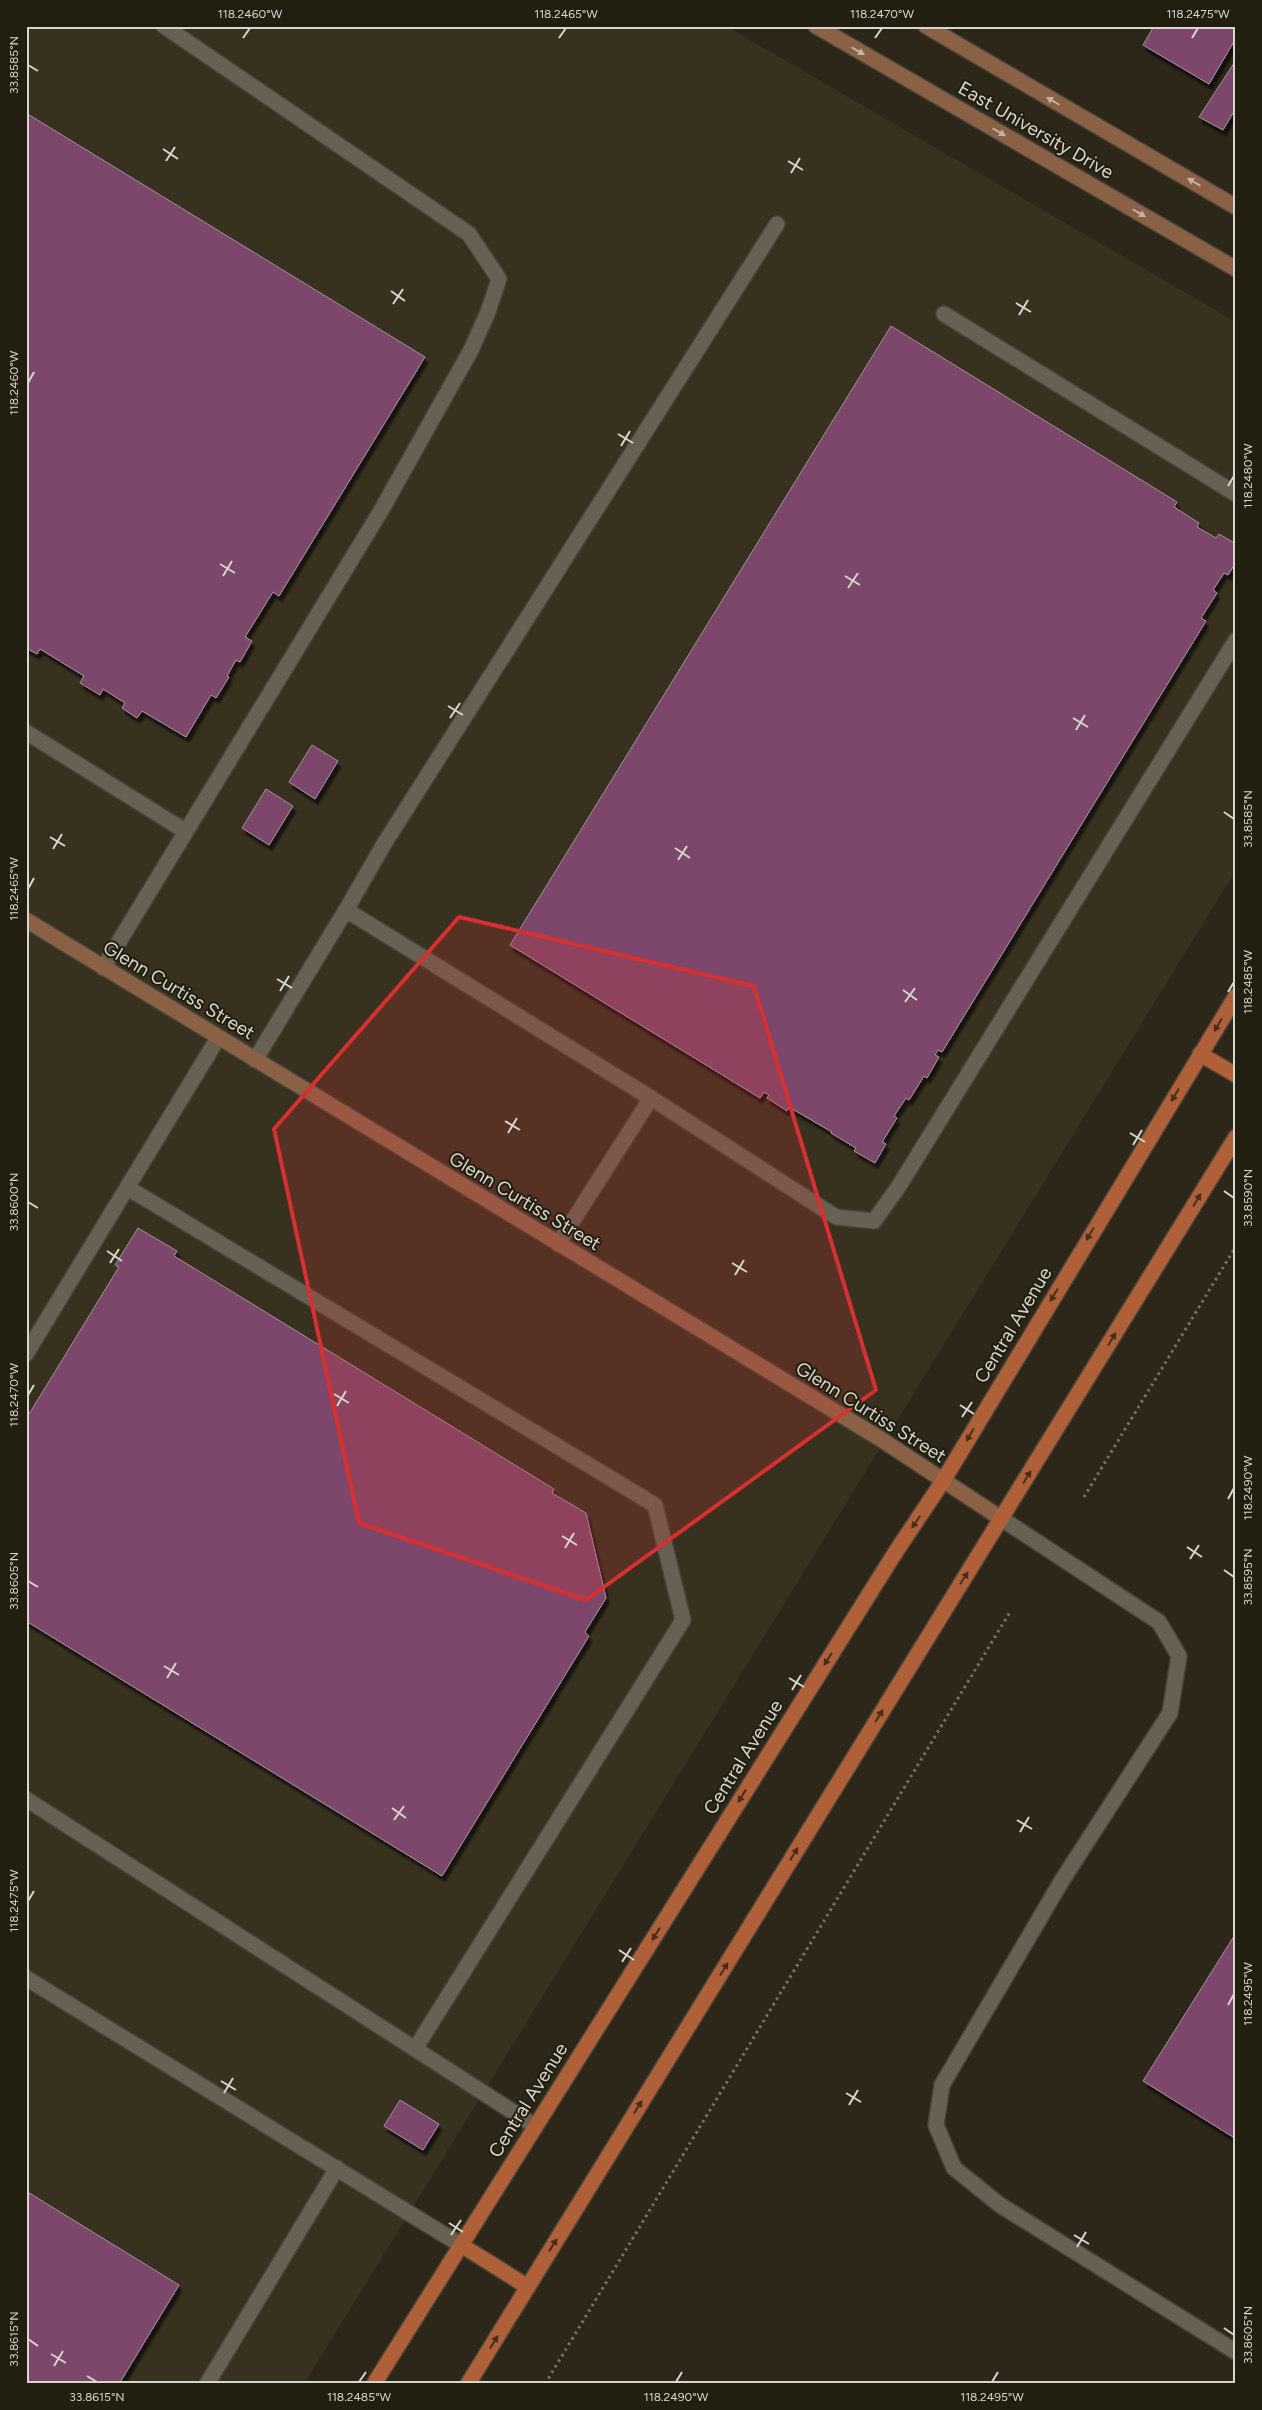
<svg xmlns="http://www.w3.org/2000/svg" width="1262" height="2410" font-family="Figtree,sans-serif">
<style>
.commercial{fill:#383120}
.building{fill:#7b476b;stroke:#a2919c;filter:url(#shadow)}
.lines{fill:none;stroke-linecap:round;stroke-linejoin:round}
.lane-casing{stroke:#474338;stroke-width:18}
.street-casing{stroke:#474338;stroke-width:18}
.secondary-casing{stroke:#474338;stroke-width:18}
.primary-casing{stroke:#474338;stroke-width:18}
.path{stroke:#777367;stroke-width:3;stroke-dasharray:2.5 4;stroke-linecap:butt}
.lane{stroke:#666152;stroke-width:15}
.street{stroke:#666152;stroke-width:15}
.secondary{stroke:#8b6145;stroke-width:15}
.primary{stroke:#b06038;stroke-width:15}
.oneway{fill:#c1b2a4}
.oneway2{fill:#462e1a}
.marked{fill:#d63130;fill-opacity:0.2;stroke:#d63130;stroke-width:4;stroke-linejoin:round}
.ticks{fill:none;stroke:#d8d5cc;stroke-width:2}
.labels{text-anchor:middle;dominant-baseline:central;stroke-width:4;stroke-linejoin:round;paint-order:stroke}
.street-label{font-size:19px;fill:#d8d5cc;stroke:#221e10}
.neatline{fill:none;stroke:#d8d5cc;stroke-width:2}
.ticks-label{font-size:12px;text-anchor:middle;fill:#d8d5cc}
</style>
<defs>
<filter id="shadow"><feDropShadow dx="3" dy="5.5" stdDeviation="1" flood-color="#0009"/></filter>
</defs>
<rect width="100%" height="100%" fill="#2c2719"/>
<!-- commercial -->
<path class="commercial" d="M26,26h700l510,296v548l-932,1514h-278z"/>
<!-- building -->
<path class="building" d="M1154,26h82v12l-27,46 -66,-39z
M1236,60v48l-13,22 -24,-13z
M26,113l399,244 -146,239 -6,-4 -28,45 7,4 -12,21 -4,-2 -9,16 2,1 -13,21 -5,-3 -25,42 -44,-26 -5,7 -15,-10 3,-5 -22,-14 -3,6 -20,-12 4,-7 -44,-27 -3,5 -11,-6z
M891,326l286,176 -3,5 25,16 -2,4 19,11 3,-4 17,10v18l-8,13 -4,-2 -11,17 4,3 -16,25 5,3 -264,431 -4,-2 -3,5 4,2 -12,21 -3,-2 -15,24 -3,-2 -12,18 3,2 -15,24 4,2 -11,19 -21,-12 2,-3 -25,-15 1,-1 -43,-25 -2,4 -20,-13 2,-3 -5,-3 -4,6 -250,-153z
M312,745l26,16 -23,38 -26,-17z
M266,789l27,17 -24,39 -27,-17z
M138,1228l39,23 -3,5 380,233 -2,4 34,20 20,85 -21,34 4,4 -147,240 -416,-255v-202l93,-152 -4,-2z
M1236,1933v203l-3,1 -90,-56z
M400,2100l39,24 -16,26 -39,-24z
M26,2191l153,94 -60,99h-93z"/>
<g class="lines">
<defs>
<path id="lane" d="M944,314l292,180
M26,732l159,99
M346,910l38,-66 393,-620
M103,968l279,-459 89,-159 17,-38 11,-33 -30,-45 -305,-208
M255,1060l91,-150 305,188 -93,146
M651,1098l185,119 38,4 25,-35 337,-546
M128,1188l527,317 28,115 -268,429
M26,1354l192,-316
M26,1799l509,327
M26,1978l435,267
M207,2384l130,-216"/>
<path id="street" d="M1002,1519l157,103 20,34 -9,57 -109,169 -119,203 -6,40 18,43 46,37 236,147"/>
<path id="secondary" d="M816,26l420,243
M926,26l310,181
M26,920l853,518 123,81"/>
<path id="primary" d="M1200,1054l36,21
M461,2245l67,42
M374,2384l521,-831 48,-72 293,-485
M468,2384l768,-1247"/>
</defs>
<!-- lane casing -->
<use href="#lane" class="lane-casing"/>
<!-- street casing -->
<use href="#street" class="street-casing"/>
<!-- secondary casing -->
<use href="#secondary" class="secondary-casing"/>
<!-- primary casing -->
<use href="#primary" class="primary-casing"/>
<!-- path -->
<path class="path" d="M1084,1497l152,-251
M545,2384l465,-772"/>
<!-- lane -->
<use href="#lane" class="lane"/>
<!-- street -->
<use href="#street" class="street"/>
<!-- secondary -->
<use href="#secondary" class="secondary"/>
<!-- primary -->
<use href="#primary" class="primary"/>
</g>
<!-- one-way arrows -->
<defs><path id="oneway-solid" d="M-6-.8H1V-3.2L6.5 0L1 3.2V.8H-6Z" transform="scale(1.25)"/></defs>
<g class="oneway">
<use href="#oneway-solid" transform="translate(858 51) rotate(30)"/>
<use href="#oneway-solid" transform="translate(1053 101) rotate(-150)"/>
<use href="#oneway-solid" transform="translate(999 132) rotate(30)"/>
<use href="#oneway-solid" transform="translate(1194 182) rotate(-150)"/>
<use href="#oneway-solid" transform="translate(1139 213) rotate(30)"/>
</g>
<g class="oneway2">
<use href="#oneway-solid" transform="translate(1218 1025) rotate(121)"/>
<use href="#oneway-solid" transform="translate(1175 1095) rotate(121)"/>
<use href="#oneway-solid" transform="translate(1197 1200) rotate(-59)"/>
<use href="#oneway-solid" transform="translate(1090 1234) rotate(121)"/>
<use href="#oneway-solid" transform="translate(1054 1295) rotate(121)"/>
<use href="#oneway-solid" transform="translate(1112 1339) rotate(-59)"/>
<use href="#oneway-solid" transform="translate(970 1435) rotate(121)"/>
<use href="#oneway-solid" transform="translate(1027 1477) rotate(-59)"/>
<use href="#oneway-solid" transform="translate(916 1522) rotate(124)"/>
<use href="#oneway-solid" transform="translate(964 1578) rotate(-57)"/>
<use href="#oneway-solid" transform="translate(828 1659) rotate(122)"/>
<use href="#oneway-solid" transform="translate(879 1716) rotate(-58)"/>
<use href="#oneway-solid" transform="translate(742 1796) rotate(122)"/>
<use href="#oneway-solid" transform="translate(794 1854) rotate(-58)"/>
<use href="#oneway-solid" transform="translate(656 1934) rotate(122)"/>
<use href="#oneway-solid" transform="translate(724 1969) rotate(-58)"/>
<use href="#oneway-solid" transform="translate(638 2107) rotate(-58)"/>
<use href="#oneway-solid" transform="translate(553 2245) rotate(-58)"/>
<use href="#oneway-solid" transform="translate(494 2342) rotate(-58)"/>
</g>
<!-- marked area -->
<path class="marked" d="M459,917l295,69 122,404 -290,210 -227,-77 -85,-394z"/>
<!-- ticks -->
<path class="ticks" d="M243,38l7,-10M559,38l7,-10M875,38l7,-10M1192,38l6,-10M28,65l10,6M163,149l15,10M166,161l9,-14M788,161l15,9M791,173l9,-15M391,291l14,10M1016,303l15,9M393,304l10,-15M1019,315l9,-15M28,383l6,-11M618,434l15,9M621,446l9,-15M1228,486l6,-10M220,564l15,9M223,576l9,-15M845,576l15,9M848,588l10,-15M448,706l15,9M450,718l10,-15M1073,718l15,9M1076,730l9,-15M1224,812l10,7M50,837l15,9M675,848l15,10M53,849l9,-15M678,860l9,-14M28,889l6,-11M277,979l15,9M903,990l14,10M280,991l9,-15M1228,992l6,-10M905,1002l10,-14M505,1121l15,9M508,1133l9,-15M1130,1133l15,9M1133,1145l9,-15M1224,1191l10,7M28,1202l10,6M107,1251l15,10M110,1263l9,-14M732,1263l15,9M735,1275l9,-15M334,1394l15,9M28,1395l6,-10M960,1405l14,9M337,1406l9,-15M962,1417l10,-15M1228,1499l6,-11M562,1536l15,9M1187,1547l15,10M565,1548l9,-15M1190,1559l9,-14M1224,1570l10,7M28,1581l10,6M164,1666l15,9M167,1678l9,-15M789,1678l15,9M792,1690l9,-15M392,1808l14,10M394,1820l10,-14M1017,1820l15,9M1020,1832l9,-15M28,1901l6,-10M619,1950l15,10M622,1962l9,-14M1228,2005l6,-11M221,2081l15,9M224,2093l9,-15M846,2093l15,9M849,2105l9,-15M449,2223l14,9M451,2235l10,-15M1074,2235l15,9M1077,2247l9,-15M1224,2328l10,7M28,2339l10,7M51,2354l15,9M54,2366l9,-15M87,2376l10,6M359,2382l7,-10M676,2382l6,-10M992,2382l6,-10"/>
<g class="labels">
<!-- street labels -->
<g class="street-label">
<text transform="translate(1036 130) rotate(30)">East University Drive</text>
<text transform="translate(179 990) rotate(31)">Glenn Curtiss Street</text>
<text transform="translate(525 1201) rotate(31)">Glenn Curtiss Street</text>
<text transform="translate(1013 1325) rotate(-59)">Central Avenue</text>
<text transform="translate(871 1412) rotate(32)">Glenn Curtiss Street</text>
<text transform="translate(743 1757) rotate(-58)">Central Avenue</text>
<text transform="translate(528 2100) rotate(-58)">Central Avenue</text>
</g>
</g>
<!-- border -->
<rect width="1262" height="2410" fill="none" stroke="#221e10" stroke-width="55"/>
<rect x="28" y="28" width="1206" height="2354" class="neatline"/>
<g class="ticks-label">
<text x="250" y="18">118.2460°W</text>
<text x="566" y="18">118.2465°W</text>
<text x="882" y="18">118.2470°W</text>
<text x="1198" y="18">118.2475°W</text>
<text transform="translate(14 65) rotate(-90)" y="4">33.8585°N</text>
<text transform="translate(14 383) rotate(-90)" y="4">118.2460°W</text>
<text transform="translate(1248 476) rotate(-90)" y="4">118.2480°W</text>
<text transform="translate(1248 819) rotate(-90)" y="4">33.8585°N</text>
<text transform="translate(14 889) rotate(-90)" y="4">118.2465°W</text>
<text transform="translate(1248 982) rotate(-90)" y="4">118.2485°W</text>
<text transform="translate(1248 1198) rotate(-90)" y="4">33.8590°N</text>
<text transform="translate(14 1202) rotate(-90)" y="4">33.8600°N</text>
<text transform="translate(14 1395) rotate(-90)" y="4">118.2470°W</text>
<text transform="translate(1248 1488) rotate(-90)" y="4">118.2490°W</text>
<text transform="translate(1248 1577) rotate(-90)" y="4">33.8595°N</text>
<text transform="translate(14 1581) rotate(-90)" y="4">33.8605°N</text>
<text transform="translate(14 1901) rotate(-90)" y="4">118.2475°W</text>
<text transform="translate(1248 1994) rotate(-90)" y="4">118.2495°W</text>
<text transform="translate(1248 2335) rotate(-90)" y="4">33.8605°N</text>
<text transform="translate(14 2339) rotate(-90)" y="4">33.8615°N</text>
<text x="97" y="2401">33.8615°N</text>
<text x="359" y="2401">118.2485°W</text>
<text x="676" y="2401">118.2490°W</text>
<text x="992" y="2401">118.2495°W</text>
</g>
</svg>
